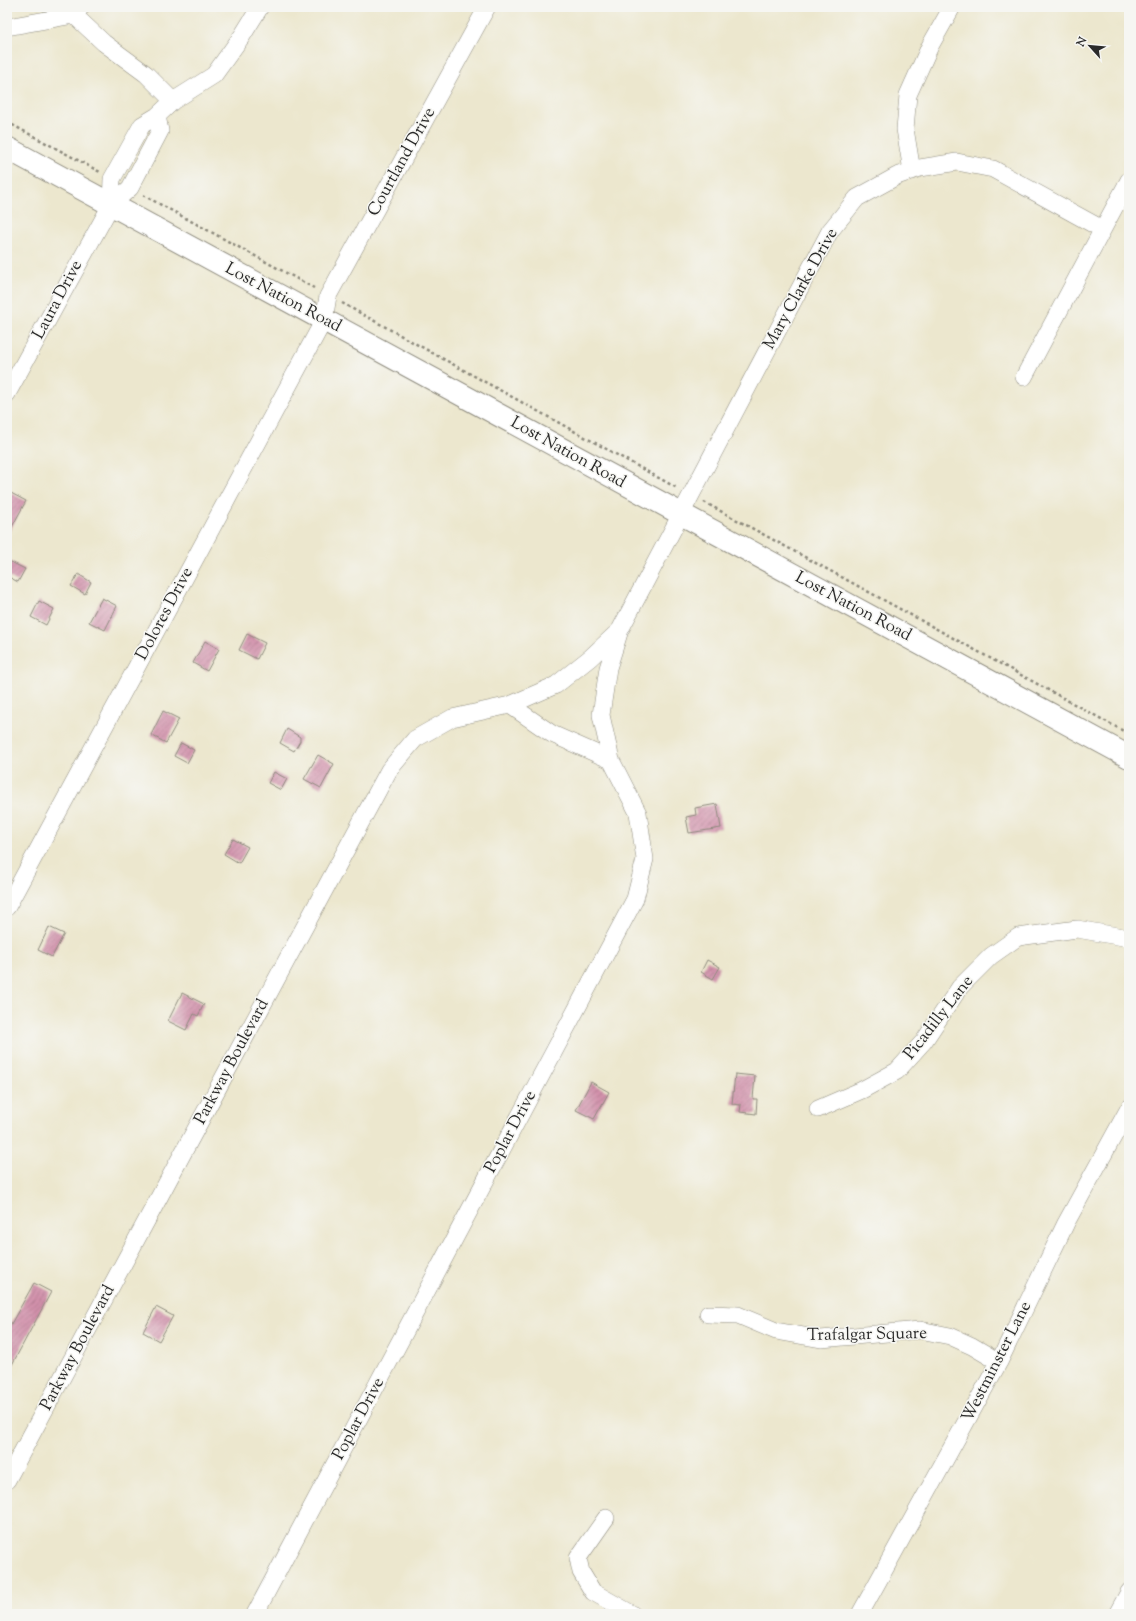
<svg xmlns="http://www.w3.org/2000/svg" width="1136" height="1621" font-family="'Sorts Mill Goudy',serif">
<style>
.building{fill:url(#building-hatch)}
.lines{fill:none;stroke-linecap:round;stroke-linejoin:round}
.minor-casing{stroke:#8c897c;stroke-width:18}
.tertiary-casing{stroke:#8c897c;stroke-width:24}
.path{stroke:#8c897c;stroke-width:2.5;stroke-dasharray:3 3;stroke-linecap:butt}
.minor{stroke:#fff;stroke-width:17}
.tertiary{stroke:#fff;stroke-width:22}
.labels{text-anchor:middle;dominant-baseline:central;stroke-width:3;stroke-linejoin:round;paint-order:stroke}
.street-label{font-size:17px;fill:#2b2b2b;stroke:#f6f6f2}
</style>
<defs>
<pattern id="building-hatch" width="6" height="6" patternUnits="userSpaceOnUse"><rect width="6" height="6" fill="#d190aa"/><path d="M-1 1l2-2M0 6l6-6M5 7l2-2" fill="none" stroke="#aa768b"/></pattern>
</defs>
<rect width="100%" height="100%" fill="#f6f6f2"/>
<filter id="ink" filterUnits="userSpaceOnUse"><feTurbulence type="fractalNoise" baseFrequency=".025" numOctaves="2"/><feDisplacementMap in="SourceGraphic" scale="8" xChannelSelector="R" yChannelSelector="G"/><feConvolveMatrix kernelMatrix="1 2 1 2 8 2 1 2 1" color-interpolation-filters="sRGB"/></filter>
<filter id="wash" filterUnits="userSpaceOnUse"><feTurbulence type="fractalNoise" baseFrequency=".012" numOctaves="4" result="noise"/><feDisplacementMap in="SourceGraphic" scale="16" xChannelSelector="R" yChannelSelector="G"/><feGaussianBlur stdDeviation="0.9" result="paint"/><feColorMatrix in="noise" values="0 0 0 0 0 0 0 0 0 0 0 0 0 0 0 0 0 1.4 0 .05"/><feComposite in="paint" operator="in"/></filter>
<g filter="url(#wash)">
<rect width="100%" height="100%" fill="#ece7ce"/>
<g id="blocks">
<!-- building -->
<path class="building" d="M11,493l15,8 -19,35v-35z
M7,560l18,9 -7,13 -11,-6z
M78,574l13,8 -6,12 -14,-8z
M102,598l15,8 -12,24 -16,-8z
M39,601l15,8 -8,16 -15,-8z
M247,634l18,9 -8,16 -18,-9z
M205,641l14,8 -12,22 -14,-8z
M163,711l16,8 -13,24 -15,-8z
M287,729l13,8v4l-6,10 -14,-8z
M181,743l13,7 -7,13 -13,-7z
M318,755l16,9 -13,24 -17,-9z
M274,772l13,7 -6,11 -13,-7z
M717,804l4,24 -32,5 -3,-16 10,-2 -1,-7z
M233,839l15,8 -9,16 -15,-9z
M49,927l15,7 -12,23 -14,-7z
M707,960l13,7 -7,12 -12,-7z
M182,993l22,11 -6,12 -4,-2 -8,16 -18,-9z
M735,1074l20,2 -2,23h4l-1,15 -16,-2 1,-7 -9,-1z
M591,1082l18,10 -15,27 -18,-9z
M34,1283l17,9 -44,82v-43z
M156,1307l17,9 -14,25 -16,-9z"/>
</g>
</g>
<g filter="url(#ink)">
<use href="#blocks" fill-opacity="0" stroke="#8c897c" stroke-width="1"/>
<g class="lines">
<defs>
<path id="minor" d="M74,15l30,28 42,31 27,27
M7,27l67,-12 7,-8
M912,171l-7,-42 3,-34 22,-49 22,-39
M111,205l1,-26 30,-54 15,-9 16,-15 41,-26 28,-39 18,-29
M1024,377l105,-197
M7,394l104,-189 19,-17 30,-57 -3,-15
M510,705l42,29 59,26
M7,907l317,-587 4,-24 159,-289
M818,1109l44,-19 35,-19 27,-30 36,-54 31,-31 27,-19 59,-8 52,9
M708,1314l30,1 38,16 45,8 99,-9 30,6 22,10 27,16
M7,1480l382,-710 26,-31 37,-21 58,-13 46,-20 34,-27 30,-28 210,-399 27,-33 40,-22 23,-8 37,-6 36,7 109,60
M606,1518l-28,40 3,14 12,20 39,22
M255,1614l380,-715 10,-40 -7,-46 -27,-53 -10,-45 7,-47 12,-38
M860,1614l139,-252 67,-139 63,-115
M1117,1614l12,-22"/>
<path id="tertiary" d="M7,148l1122,609"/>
</defs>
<!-- minor casing -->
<use href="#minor" class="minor-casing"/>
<!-- tertiary casing -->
<use href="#tertiary" class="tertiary-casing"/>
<!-- path -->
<path class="path" d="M7,122l93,50
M143,195l171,93
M342,303l335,185
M704,502l425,232"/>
<!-- minor -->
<use href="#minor" class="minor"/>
<!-- tertiary -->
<use href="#tertiary" class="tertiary"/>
</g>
</g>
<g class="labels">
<!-- street labels -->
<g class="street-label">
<text transform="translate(402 162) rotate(-61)">Courtland Drive</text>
<text transform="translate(801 289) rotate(-61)">Mary Clarke Drive</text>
<text transform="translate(283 298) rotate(28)">Lost Nation Road</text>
<text transform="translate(58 300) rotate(-62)">Laura Drive</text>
<text transform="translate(568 453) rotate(29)">Lost Nation Road</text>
<text transform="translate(853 607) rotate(28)">Lost Nation Road</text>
<text transform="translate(165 614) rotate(-62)">Dolores Drive</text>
<text transform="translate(939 1018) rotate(-52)">Picadilly Lane</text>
<text transform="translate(232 1062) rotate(-62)">Parkway Boulevard</text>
<text transform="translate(511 1132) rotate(-62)">Poplar Drive</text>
<text transform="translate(867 1335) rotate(-1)">Trafalgar Square</text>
<text transform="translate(78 1348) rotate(-62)">Parkway Boulevard</text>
<text transform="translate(997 1362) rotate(-63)">Westminster Lane</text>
<text transform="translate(359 1419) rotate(-62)">Poplar Drive</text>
</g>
</g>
<!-- margin -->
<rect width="1136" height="1621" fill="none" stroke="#f6f6f2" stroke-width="24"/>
<!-- north arrow -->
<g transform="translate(1090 46) rotate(297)" stroke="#f6f6f2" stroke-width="3" paint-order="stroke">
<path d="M0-3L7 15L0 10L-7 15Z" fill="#2b2b2b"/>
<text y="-6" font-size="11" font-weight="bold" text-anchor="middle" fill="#2b2b2b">N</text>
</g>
</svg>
